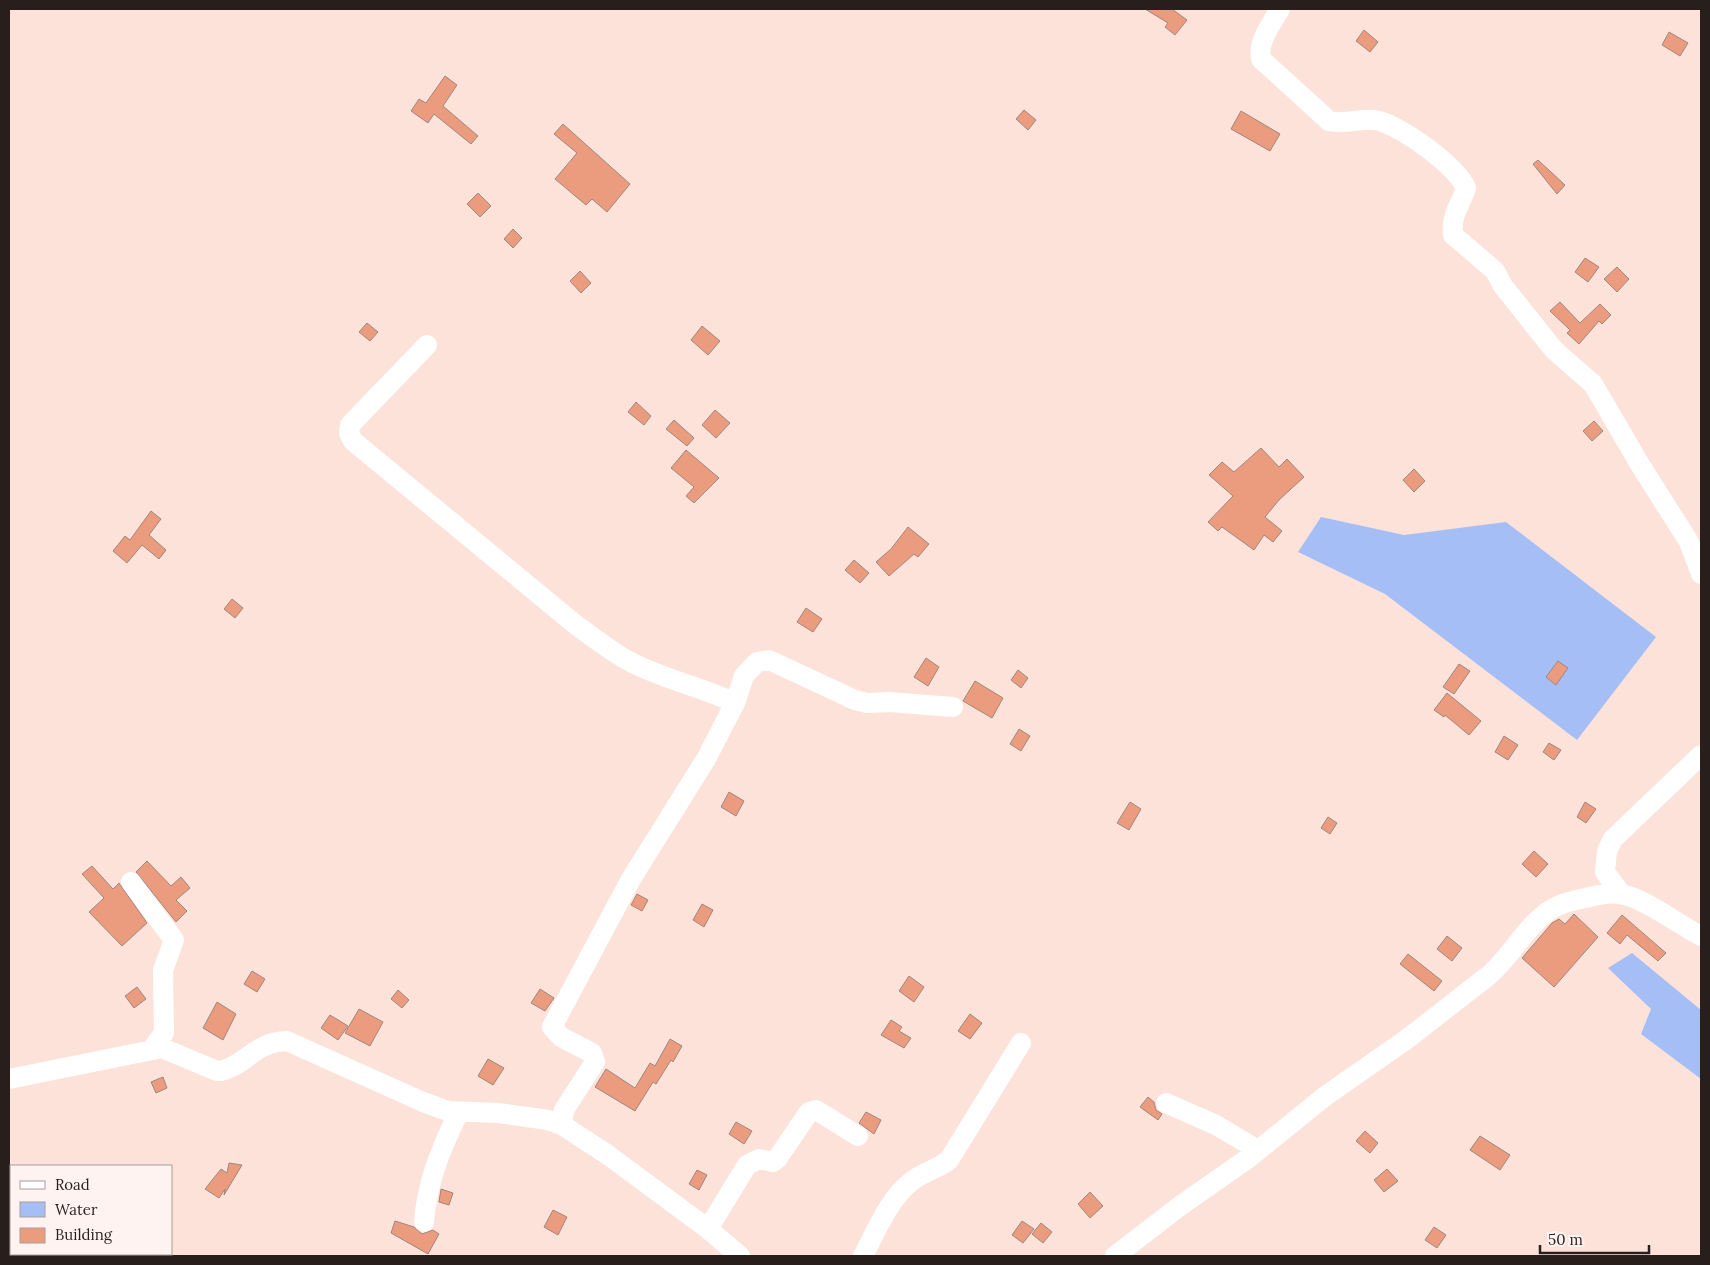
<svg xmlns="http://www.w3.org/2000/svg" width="1710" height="1265" font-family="Lora,serif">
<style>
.water{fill:#a5bff6}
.building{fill:#eb9c7f;stroke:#9f877e}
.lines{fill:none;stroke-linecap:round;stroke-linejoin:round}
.minor{stroke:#fff;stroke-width:20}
</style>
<rect width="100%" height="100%" fill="#fde2d9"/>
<!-- water -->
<path class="water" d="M1321,517l83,18 102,-13 150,115 -79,103 -192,-146 -87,-42z
M1632,953l69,57v69l-60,-45 10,-25 -43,-41z"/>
<!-- building -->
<path class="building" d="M1145,9h27l15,11 -12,15 -10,-8 3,-4z
M1364,30l14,12 -8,10 -14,-11z
M1669,32l19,11 -8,13 -18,-11z
M445,76l12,9 -14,21 35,30 -7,8 -37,-30 -6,9 -17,-12 8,-12 7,4z
M1024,110l12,10 -8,10 -12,-11z
M1241,111l39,23 -10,17 -39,-22z
M563,124l67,60 -23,28 -15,-13 -6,6 -31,-26 22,-26 -23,-19z
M1538,160l27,25 -8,9 -24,-30z
M478,193l13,13 -11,11 -13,-13z
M513,229l9,9 -9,10 -9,-9z
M1585,258l14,9 -11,15 -13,-10z
M1617,267l12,12 -12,13 -13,-13z
M580,271l11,12 -10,10 -11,-12z
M1560,302l20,21 20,-19 11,11 -9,9 -3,-3 -20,23 -12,-11 3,-3 -20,-19z
M367,323l11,9 -8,9 -11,-9z
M702,326l18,15 -12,14 -17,-15z
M636,402l15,14 -7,9 -16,-13z
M715,410l15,13 -14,15 -14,-13z
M674,420l20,18 -7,8 -21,-17z
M1594,421l9,10 -11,10 -9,-10z
M1261,448l18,19 8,-8 17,18 -25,23 -14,17 17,14 -9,11 -9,-7 -10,15 -32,-23 -4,4 -10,-9 25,-26 -24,-21 13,-13 12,10z
M686,450l33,28 -25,25 -8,-7 8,-9 -23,-19z
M1414,469l11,12 -11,11 -11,-12z
M151,511l10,8 -12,16 17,15 -7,9 -17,-14 -15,18 -14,-12 12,-15 5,4z
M908,527l21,17 -11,13 -4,-3 -25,22 -13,-14 15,-13z
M854,560l15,13 -9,10 -15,-13z
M232,599l11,9 -8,10 -11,-9z
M806,608l16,11 -9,13 -16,-10z
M926,658l13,9 -11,19 -14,-9z
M1558,661l10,7 -12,17 -10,-8z
M1459,664l11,7 -16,23 -11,-7z
M1018,670l10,8 -7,10 -10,-8z
M975,681l28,17 -11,20 -29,-17z
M1447,693l34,28 -12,14 -24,-20 -1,2 -10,-7z
M1019,729l11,7 -9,15 -11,-7z
M1504,736l14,9 -10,15 -13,-8z
M1549,743l12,7 -7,10 -11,-8z
M729,792l15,9 -8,15 -15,-9z
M1130,802l11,7 -12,21 -12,-7z
M1585,802l11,7 -10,14 -9,-6z
M1328,817l9,6 -7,11 -9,-6z
M1534,851l14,13 -12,13 -14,-13z
M147,861l24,25 10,-9 9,11 -14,12 11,11 -11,11 -40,-50z
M92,866l21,23 6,-6 28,40 -25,23 -33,-34 15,-14 -22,-24z
M637,894l11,6 -6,11 -11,-6z
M702,904l11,6 -9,17 -11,-7z
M1574,914l24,23 -44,50 -32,-29 30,-35 7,-4 6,5z
M1622,915l44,38 -8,8 -31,-26 -7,9 -13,-11z
M1447,936l15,12 -10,13 -15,-12z
M1408,954l34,27 -8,10 -34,-27z
M252,971l13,8 -8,13 -13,-8z
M909,976l15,11 -10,15 -15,-11z
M137,987l9,12 -12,9 -9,-12z
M540,989l14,9 -9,13 -14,-8z
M398,990l11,10 -7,8 -11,-9z
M217,1002l19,12 -13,26 -20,-12z
M359,1009l24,13 -13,24 -25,-13z
M970,1014l12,9 -12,16 -12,-8z
M330,1015l18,11 -10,14 -17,-12z
M891,1020l11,7 -3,4 12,7 -7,10 -23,-13z
M670,1039l12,7 -9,16 -2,-2 -15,24 -3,-2 -18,29 -40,-24 11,-18 29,19 15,-25 5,3z
M488,1059l16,9 -11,17 -15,-9z
M163,1077l4,11 -11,5 -5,-11z
M1148,1097l6,5 2,8 6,4 -4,6 -18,-13z
M866,1112l15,8 -7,14 -15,-11z
M736,1122l16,9 -8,13 -15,-10z
M1365,1131l13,12 -8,10 -14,-12z
M1480,1136l30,19 -10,15 -30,-20z
M229,1163l13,2 -18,30 1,-6 -6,9 -14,-9 16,-20 6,4z
M1387,1169l11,12 -14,11 -10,-12z
M697,1170l10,5 -8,15 -10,-6z
M441,1189l12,4 -4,12 -10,-3z
M1090,1192l13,14 -13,12 -12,-14z
M553,1210l14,7 -9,18 -14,-8z
M395,1221l19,6 8,7 11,-4 6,4 -11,20 -37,-21z
M1022,1221l12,8 -11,14 -11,-8z
M1041,1223l11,9 -9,11 -11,-9z
M1434,1227l12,8 -9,13 -12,-8z"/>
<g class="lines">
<!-- minor -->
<path class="minor" d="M1280,9c-8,14 -23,33 -19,50l68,62c16,4 31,-3 46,-1 24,4 82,46 91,68 -6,19 -15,25 -13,47l42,36 8,15 51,64 39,34 46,79 50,79 12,32
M427,345l-77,80 -1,8 4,8 223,184c17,12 33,25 51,35 34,19 73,26 108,43
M131,882l43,58 -11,30 1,63 -12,16
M1621,894l-16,-22 2,-21 6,-12 88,-84
M9,1079l153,-31 55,23h4c27,-7 33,-29 66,-30l136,61 25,9 51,2 49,7 14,5 46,30 100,74 32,27
M1166,1103l50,22 42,25
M562,1125l2,-15 31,-48 -3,-9 -31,-16 -9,-10 79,-148 75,-120 29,-56 9,-27 13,-14 12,-2 86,40 12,3 23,-1 63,5
M424,1222c3,-40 17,-74 35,-110
M708,1229l39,-64 12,-6 14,3 4,-3 32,-47 7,-2 42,26
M863,1256c13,-24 26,-58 49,-75 11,-9 26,-12 37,-21l72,-117
M1115,1256l65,-50 70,-49 74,-60 83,-58 81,-63c22,-18 36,-47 59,-64 11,-8 27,-12 39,-14 11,-3 23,-6 34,-4 23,3 59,31 81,42"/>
</g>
<!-- border -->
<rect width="1710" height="1265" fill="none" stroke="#281f1c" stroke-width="20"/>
<!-- legend -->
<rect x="10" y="1165" width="162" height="90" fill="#fef3f0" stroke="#a89e9b"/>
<rect x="20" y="1181" width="25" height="8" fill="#ffffff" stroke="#a89e9b"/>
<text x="55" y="1190" font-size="15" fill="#281f1c">Road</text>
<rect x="20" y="1202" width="25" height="15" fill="#a5bff6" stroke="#a89e9b"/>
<text x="55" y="1215" font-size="15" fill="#281f1c">Water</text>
<rect x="20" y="1228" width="25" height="15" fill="#eb9c7f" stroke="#a89e9b"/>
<text x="55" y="1240" font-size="15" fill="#281f1c">Building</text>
<!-- scale -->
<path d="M1540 1245v8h109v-8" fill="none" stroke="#281f1c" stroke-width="2.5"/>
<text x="1548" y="1245" font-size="15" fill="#281f1c" stroke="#fef3f0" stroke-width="4" paint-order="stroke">50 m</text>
</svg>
